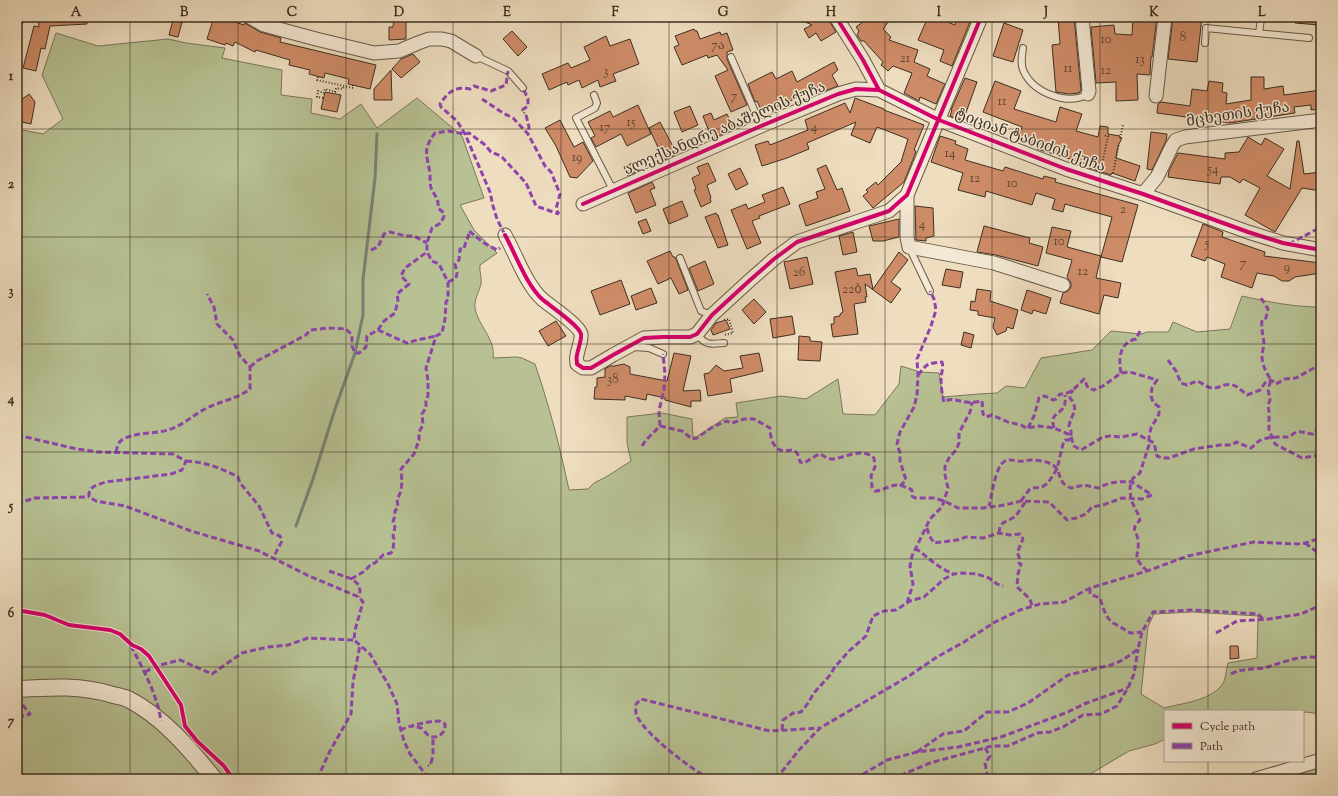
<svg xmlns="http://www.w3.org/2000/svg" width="1338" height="796" font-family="'Sorts Mill Goudy','Noto Serif Georgian',serif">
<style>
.green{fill:#b7c193;stroke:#7a785a;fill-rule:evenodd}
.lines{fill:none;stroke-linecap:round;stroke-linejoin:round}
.stream{stroke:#748476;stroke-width:3}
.building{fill:#cf8c68;stroke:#3c2f21}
.service-casing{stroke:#685a48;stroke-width:8}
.minor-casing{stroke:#685a48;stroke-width:15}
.tertiary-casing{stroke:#685a48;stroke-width:18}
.path{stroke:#3c2f21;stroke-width:2;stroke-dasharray:1 2;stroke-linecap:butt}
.service{stroke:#f4e9d5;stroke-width:6}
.minor{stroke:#f4e9d5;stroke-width:13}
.tertiary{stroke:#f4e9d5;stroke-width:16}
.quiet{stroke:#8e44ad;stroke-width:3;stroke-dasharray:6 3;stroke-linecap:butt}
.cycleway-casing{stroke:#f4e9d5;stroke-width:6}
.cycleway{stroke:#d6006c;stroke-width:4}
.grid{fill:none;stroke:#3c2f21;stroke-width:1;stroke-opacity:0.55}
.labels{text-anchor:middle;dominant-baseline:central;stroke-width:3;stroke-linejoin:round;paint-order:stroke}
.number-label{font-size:13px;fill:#614633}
.street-label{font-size:15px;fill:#3c2f21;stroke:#f4e9d5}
.neatline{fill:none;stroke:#3c2f21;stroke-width:1.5}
.grid-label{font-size:13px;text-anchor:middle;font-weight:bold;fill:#3c2f21}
</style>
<rect width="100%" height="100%" fill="#eeddbf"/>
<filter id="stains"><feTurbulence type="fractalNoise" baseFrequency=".005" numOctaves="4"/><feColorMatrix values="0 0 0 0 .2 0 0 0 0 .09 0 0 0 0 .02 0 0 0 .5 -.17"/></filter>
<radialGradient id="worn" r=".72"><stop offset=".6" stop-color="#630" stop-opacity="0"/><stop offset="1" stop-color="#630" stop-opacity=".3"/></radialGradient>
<!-- green -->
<path class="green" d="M56,33l42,13 70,-7 18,4 39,5 -3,10 60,12 -1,25 31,4 -1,14 29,6 21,-15 16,24 40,-30 45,38 22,62 -24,7 14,25 23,23 -17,12c-1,6 2,13 1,19 -2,8 -7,15 -6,24 3,18 21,31 18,50l24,-1 5,1 13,6c14,41 25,83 34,126l19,-1 6,-6 12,-6 25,-16 -4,-18v-26l35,-4 30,6 1,18h3l29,-19 13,-1 -2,-14 45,-7 25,3 32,-20 5,35 32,1 24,-31 2,-18 19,6 19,1 4,24 36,-3 18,-1 9,-7 19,2 16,-30 51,-8 19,-19 30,3 6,-2h21l1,-1 4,-9 24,10 33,-3 12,-33c26,6 52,11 79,11v407l-15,-2 -3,1v-2h-138v28l-10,5 -26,7 -47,28h-1065v-82l48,-3 61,10 24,14 8,-6c-10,-8 -21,-17 -34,-22 -33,-12 -72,-11 -107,-8v-553l26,5 20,-15 -21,-44zM1192,612l66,4 -1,42 -29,5c-2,6 -2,17 -6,22 -13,16 -39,18 -58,23l-23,-14 7,-67 6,-13z
M1321,766v13h-42z"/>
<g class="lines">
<!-- stream -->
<path class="stream" d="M296,526l17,-47 22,-70 20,-56 8,-38v-35l12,-102 2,-44"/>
</g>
<!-- building -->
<path class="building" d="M38,17h49v7l-37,2 -5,23 -4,-1 -5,23 -13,-3 11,-42 5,1z
M214,17h6l24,8 1,-2 15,9 21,6 -1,4 96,23 -6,24 -22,-5 1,-5 -24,-6 -1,5 -15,-4 1,-4 -21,-5 1,-5 -34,-10 -1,2 -20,-10 -2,4 -7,-3 -1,2 -18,-6z
M394,17h12v22l-17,1v-13h4z
M794,17h33l9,15 -15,9 -5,-8 -7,5 -5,-9 8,-4z
M870,17h22l-9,12 8,8 -2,3 29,10 -4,12 16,7 -3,7 18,8 -9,20 -16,-7 -1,4 -15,-8 8,-20 -19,-7 -5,5 -7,-6 2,-3 -19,-21h-3l-4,-6 2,-4 -3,-4z
M928,17h8l19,8 2,-8h15l-20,49 -12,-5 4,-11 -26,-10z
M1058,17h16l7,73 -2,3 -10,1 -13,-2 -4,-47 8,-1z
M1135,17h22l-5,40h-1l-1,18 -13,-1 1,26 -22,1v-19l-20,1 -5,-56 23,-2 1,9 17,1 1,-17 2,1z
M1173,17h29l-5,45 -29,-3z
M1296,17h24l-1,8 -24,-2z
M173,20l9,2 -4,15 -9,-2z
M1004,23l19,7 -10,32 -20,-6z
M694,29l1,2h2l3,8 20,-7 1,3 6,-2 6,17 -6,2v7l20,46 -16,7 -16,-36 13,-6 -11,-15 -9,3 -1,-3 -25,10 -8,-18 5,-2 -4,-9z
M512,31l15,16 -9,9 -15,-17z
M606,36l4,10 20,-7 9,25 -26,10 3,7 -16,6 -2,-7 -16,8 -3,-8 -11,5 -1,-3 -18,8 -7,-16 26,-11 3,5 19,-8 -6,-13z
M413,54l7,8 -19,16 -9,-9 9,-10z
M834,62l4,8 -6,5 6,11 -16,6 -3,-5 -56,27 -6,-13 -2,1 -7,-18 24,-12 4,7 16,-8 5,11z
M391,70l1,30h-18v-11z
M1251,77h13v12l19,-3 1,9 37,-5v19l-10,1v-5l-17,2 1,6 -65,10 -73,-10 1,-9 3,-2 29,4 2,-17 15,2 2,-10 14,2 -1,9 5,1 -1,11 25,-4z
M965,78l12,4 -14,39 -13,-5 2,-6h-1z
M995,81l26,10 -7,18 42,13 4,-15 22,7 -6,17 22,6 2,-11 8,1v7l12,2v2h2l-4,8 -2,12 24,8 -5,15 -23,-8 -1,2 -22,-7 1,-3 -53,-16 1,-4 -20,-7 4,-11 -39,-15z
M325,92l16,3 -4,17 -16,-3z
M29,94l6,8 -4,22 -14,-3v-18z
M855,98l29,11v1l40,15 -10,25 2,1 -2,6 -10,25 -31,26 -10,-12 5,-4 -2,-2 10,-8 2,3 23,-23 7,-23 -31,-12 -7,16 -19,-8 5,-13 -49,21 2,6 -22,9 -25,8 -7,-21 13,-4 2,4 38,-15 -3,-10 40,-17 5,10z
M638,105l13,29 -24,12 -6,-12 -25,13 -5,-9 4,-2 -7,-14 22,-11 3,6z
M690,106l8,19 -16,7 -8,-20z
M711,113l3,7 13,-6 7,15 -22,10 -9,-23z
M560,120l14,27 9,-5 10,19 -16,17 -7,-1 -14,-31 -11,-18z
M660,122l17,32 -13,6 -15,-32z
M1151,132l16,2 -1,7 -14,29 -5,-1z
M940,136l16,5 -1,3 13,5 -3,11 38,11 2,-4 38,12 1,-3 12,3 -1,3 83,23 -16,57 -21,-5 11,-40 -47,-13 -2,8 -11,-3 3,-10 -19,-6 -4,12 -46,-14 -1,6 -27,-7 5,-17 -32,-11z
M1248,137l13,8 4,-7 19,11 -17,27 23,13 7,-48h2l5,33 17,-2v19l-19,-3 -27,44 -30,-17 15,-27 -17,-9 -3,4 -10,-6h-9l-1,7 -52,-7 1,-6 9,-18 47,6v-6l14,-1z
M634,162l4,9 -10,5 -4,-9z
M708,163l8,18 -9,4 4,13h-1l1,4 -10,5 -7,-17 2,-1 -4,-11 8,-4 -3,-7z
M826,165l11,25 5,-2 8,23 -44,15 -7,-21 19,-7 -2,-6 9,-3 -8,-20z
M740,168l8,16 -12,6 -8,-16z
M652,182l3,6 -5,2 6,15 -20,8 -8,-20z
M783,187l7,17 -31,12 1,2 -8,3 9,22 -14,6 -16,-39 15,-6 2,5 17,-7 -3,-7z
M682,201l6,15 -19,8 -6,-15z
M915,206l18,2 1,28 -8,2v3l-10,-1z
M716,213l1,2h1l10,30 -10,3 -13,-31z
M646,219l5,12 -8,3 -5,-12z
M899,219v18l-16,4h-10l-4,-15z
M1203,224l20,8 -1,5 43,15 -1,4 57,7v10l-26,4 -6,4h-7l-8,-5 -17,-3 -5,15 -31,-11 4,-13 -18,-7 -2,4 -14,-5z
M984,226l46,12 -1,5 14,4 -5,19 -42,-11 -19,-3z
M1052,227l19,4 -4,16 34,9 -5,22 25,5 -3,15 -14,-3 -5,19 -39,-11 3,-10 5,-2 3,-4v-4l-4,-6 5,-17 -26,-7z
M853,232l4,20 -14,3 -4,-19z
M670,251l3,6h2l1,2 12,31 -9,4 -8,-16 -13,6 -11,-23z
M899,252l9,8 -17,22 10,7 -10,14 -26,-19 2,13h-2l1,5 -12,2 4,30 -25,3 -2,-13h3v-7l6,-1v-2l3,-2 -8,-40 21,-4 2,8 12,-2 3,15z
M807,257l6,27 -23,5 -6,-27z
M705,261l9,23 -16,7 -9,-23z
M946,269l17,3 -3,16 -18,-3z
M621,280l9,24 -30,11 -9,-24z
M651,288l6,15 -21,7 -5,-14z
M977,289l14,2 -1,10 28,9 -5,19 -6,-2 -1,4 -9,4 -4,-8 2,-9 -17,-3v-4l-8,-1 1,-9 4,1z
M1027,290l24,8 -5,16 -13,-4 -1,4 -11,-4z
M754,299l12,13 -12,12 -12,-14z
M792,316l3,18 -22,4 -3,-19z
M726,320l4,9 -17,6 -2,-5 5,-7z
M556,321l10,15 -18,10 -9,-15z
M964,332l10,3 -3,13 -10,-3z
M799,336l11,1v4l12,1 -2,19 -22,-1z
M674,353l17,3 -8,35 17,-1 1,11h-10v6l-26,-7v-2l-18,-4 -1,6 -21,-4v4l-31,-1 1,-12h2v-9l8,-1v-8l5,-3h4l10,-2 6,3v7l37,7z
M759,353l4,18 -33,8 2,13 -24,4 -4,-22 5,-1 7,-8 8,6 19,-3 -3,-12z
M1230,646h8l1,12 -9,1z"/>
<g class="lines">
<defs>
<path id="service" d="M1259,33l2,-14
M1205,43l1,-15 103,10
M1023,48c-1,8 -3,17 1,24 10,21 44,34 64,22
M476,56l32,15 15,17
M731,57l30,69
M594,95l3,8 -2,5 -19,10 37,72
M909,247l21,44
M680,258l21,53 11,4
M697,334c9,12 13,10 27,9
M633,347l16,1 14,6"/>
<path id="minor" d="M250,17l14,8 52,14 58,14 25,-2 19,-8 11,-4h13l9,2 25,15
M836,17l27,43 16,30 60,30 127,49 77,25 105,38 35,11 38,7
M1082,17l7,74 -1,3
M17,19l2,-2
M1156,96l9,-79
M1143,194l14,-17 15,-31 4,-6 9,-3 136,-17
M907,195v42l2,10 85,16 69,22
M583,204l178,-78 77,-32 18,-5 23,1
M505,235c11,20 21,49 37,64 8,7 37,26 39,35 1,6 -3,14 -4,21 -1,3 0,6 0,9l6,4h8l22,-13 31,-17 19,-1h27l7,-3 15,-19 37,-34 25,-22 23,-17 92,-31 18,-16 72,-173 1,-5
M1256,779l65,-19"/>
<path id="tertiary" d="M17,689c33,-2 65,-4 96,6 5,1 10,2 15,4 35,18 62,50 86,80"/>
</defs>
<!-- service casing -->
<use href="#service" class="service-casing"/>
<!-- minor casing -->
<use href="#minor" class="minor-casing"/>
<!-- tertiary casing -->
<use href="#tertiary" class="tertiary-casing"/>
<!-- path -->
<path class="path" d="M318,77l-1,3 36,8v-3
M323,98l-6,-1 1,-6 6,2 1,-4 10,3 1,-4 7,1 1,-3
M522,110l4,5
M1120,138l3,-13
M1101,169l7,-33 -5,-1
M1113,173l6,-29
M724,320l5,-1 4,14 -9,2
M428,766l3,-3
M1304,779l10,-2 3,2"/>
<!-- service -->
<use href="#service" class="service"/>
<!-- minor -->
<use href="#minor" class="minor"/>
<!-- tertiary -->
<use href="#tertiary" class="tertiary"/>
<!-- quiet -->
<path class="quiet" d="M482,99l21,14 10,5 15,16 17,32 6,6 9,22 -4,15 3,5
M522,110l6,-4v-7l-5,-11
M526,115l3,12 -1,7
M505,235l-8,-16 -4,-13 -3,-14 -25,-58 -8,-13 -16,-14 -1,-3c8,-12 15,-18 30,-15l4,-3 17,5 15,-6 2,-14
M1289,244l32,-17
M371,250l7,-3 6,-13 6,-2 16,4h8l13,7
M448,282l8,-4 1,-5 -2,-9 4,-4 1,-11h4c1,-7 5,-11 5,-18l15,12 13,7 3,-2
M1261,298l7,11 -2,9 -4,2c-1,8 1,15 2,23 0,4 -2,9 -2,13 0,9 4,16 9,24l-3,9 2,11 -2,5 1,6v19l6,14 27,14 19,-3
M378,330l6,-9 11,-8 3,-13 -1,-6 12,-10 -8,-8 4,-8 22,-16
M1168,360l8,11 5,12 6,2 10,-4c5,2 12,8 18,7 3,0 6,-2 9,-3 12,-2 14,3 23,10l13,-5 5,-7 6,-3 5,4 9,-5 11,-1 16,-9 8,-4 1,-7
M250,367l7,-6 49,-26 4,-5 18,-2 18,1 6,6v11l3,7h4l7,-6 1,-11 11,-6 29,13 10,-3 19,-4
M1121,373c-3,-15 -1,-31 15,-34l4,-8
M918,375c10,-12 8,-11 24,-13 2,6 -1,11 -1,16 0,7 1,17 3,24 7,-5 13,-1 22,0 5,1 11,0 16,-1l1,13 3,3 6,-2 16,7 13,3 5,3 13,-2 15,2 14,6 3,3 3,9 7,4 22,-13 7,-1 11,1 16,-3 17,9 3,13 5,2h7l25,-9 26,-4h12l4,-3 15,6c3,-2 5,-5 8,-7 9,-5 21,-4 30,-4 11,-9 11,-4 24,-3l4,-5 4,-1
M660,426l-1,-15 5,-22 1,-15 -2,-20
M1028,428l6,-12 5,-18 6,-2 8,4 3,-1 4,-5c10,1 17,-8 24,-15l4,9 6,2 9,-4 18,-13 9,-1 27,8 -5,8 -1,8 2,6 6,5v7l-8,14 -2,9v8l-9,28 -7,5 -3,9 1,13 7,14 2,6c-10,11 -4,8 -2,20 2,18 -8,14 9,31
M1054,428c-6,-20 14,-10 11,-33
M17,435l60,14 21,3 75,2 13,7 -4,9 -11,4 -65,8c-9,3 -18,4 -17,15l7,4 29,5 66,25 68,20 50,25 50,21 4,5 -8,28 -1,10 16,14 18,30 9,20 2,19 5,18 6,13 19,25
M642,446l4,-6 14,-14 22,5 10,8 5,-1 14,-10 15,-7 6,2 12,-4h10l16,9c0,9 3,22 14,23 4,0 7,-2 10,0 4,1 5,7 6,11l4,1 15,-9c4,1 7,4 12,5 13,0 30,-13 43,-1l1,9 -4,9 1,11 3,4c8,0 16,-7 24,-6 4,1 9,3 13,5v6l3,2h19l10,3 14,7h25l22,-3 16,-4 28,1 18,18 9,-2 10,-4 6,-7 11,-2 11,-4 8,-3 20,1 10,-4 -20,-13c-12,-1 -23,0 -34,6l-14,-3 -13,3c-2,-1 -6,-3 -8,-5 -4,-6 -4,-14 -10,-18 -8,-5 -22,-6 -30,-4 -7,1 -12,-3 -18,0 -10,5 -13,35 -16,45
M116,452c1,-5 2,-10 7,-13 14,-7 31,-5 45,-9 14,-4 25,-15 37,-21 15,-8 32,-10 45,-20v-22l-10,-11 -7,-16 -16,-16 -3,-17 -7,-13
M186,461c19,1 35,7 52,16l2,6 19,23 13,27 8,3 2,5 -9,17
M900,486l6,-6 -6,-19v-8l-3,-9 3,-12 14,-25 3,-12 1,-20 -1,-16 14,-33 5,-16 -2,-11 -4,-8
M1021,501l8,-11 5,-2 8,-1 6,-4 9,-14 6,-25 2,-4h4l2,-3v-6l-2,-5c2,-12 11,-16 1,-28v-4l3,-4
M17,504l17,-6 55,-1
M927,528l2,7 5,8 23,-3 9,-3 17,1 16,-5 11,2 10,-1 3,5 -6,14 2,3v7l2,1 -3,10 -1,13 13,12 2,7
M999,533c1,-13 7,-10 15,-16 5,-4 8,-11 12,-16
M1305,543l16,12
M915,548c13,9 24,21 39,26
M329,571l23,8 7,6 1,6 -1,6
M351,579l14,-8 6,-7 4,-1 8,-8 8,-2 2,-3 1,-11 -1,-3 2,-9 -2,-5 2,-7v-4l3,-4 -1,-8c6,-8 5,-20 4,-30l13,-15 5,-14v-8l4,-7 -1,-11 4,-6v-7l2,-5v-15l-2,-13 10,-32 6,-3 3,-14 1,-17 2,-3v-17l-9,-18 -7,-3 -5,-9v-9l5,-15 9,-5 3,-7v-3l-6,-5c1,-10 -3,-11 -7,-20 -1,-4 -1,-9 -1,-13 -2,-20 -9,-23 5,-42l13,-2 17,3 4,-1 15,11 7,8 10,4 25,27 10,23 23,8
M1090,588v6l10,4c3,9 5,19 13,25 6,3 11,6 17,10l12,-1
M907,603l6,-19 -3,-18 2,-10 18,-37 12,-12 2,-6 4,-13 -3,-13v-9l4,-8 7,-8 3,-7v-10l11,-21 2,-10
M1216,633l21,-12 32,-2 32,-5 20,-9
M131,646c12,23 26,48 30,75
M145,672l11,-6 24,-6 32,14 30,-21 26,-6 20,-2 20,-7 46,2
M1231,674c10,-6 21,-4 33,-6 18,-5 37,-14 57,-10
M17,698l13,16 -13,4
M400,730c13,-5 27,-9 40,-9l5,3c1,9 -8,17 -17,11 -3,-2 -4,-6 -7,-7 -3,-1 -7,-1 -10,-2
M782,730l1,-10 10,-7 8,-1 8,-10 4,-8 18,-20 3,-6 15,-17 17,-15 7,-20 11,-5 12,-1 14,-9 14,-4 20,-18 10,-5 9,-1 14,1 12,4 8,6 6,2
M985,748l5,8 -5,7 3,16
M917,752l26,-18 21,-3 23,-19h21l20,-9 40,-28 43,-10 12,-5 15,-11 4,-17 11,-20 40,-2 65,4 5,5
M431,763l2,-7v-19
M317,779l13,-28 21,-37 2,-32 7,-37
M710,779c-18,-9 -65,-45 -73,-63 -2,-3 -1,-8 -1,-12l5,-5 129,32 50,-3
M776,779l23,-29 21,-22 89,-52 28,-19 27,-15 31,-20 25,-12 20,-6 24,-2 26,-14 57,-17 41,-15 66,-14 43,2 8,-1 16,-5
M855,779l32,-19 30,-8 41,-5 43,-10 67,-25 16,-8 44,-16
M892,779l38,-16 62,-17h16l29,-13 13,-1 13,-5 20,-12 18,-1 16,-8 11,-18 6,-14 4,-25"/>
<defs>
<path id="cycleway" d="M836,17l27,43 16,30 60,30 127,49 77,25 105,38 35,11 38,7
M583,204l178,-78 77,-32 18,-5 23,1
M505,235c11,20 21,49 37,64 8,7 37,26 39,35 1,6 -3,14 -4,21 -1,3 0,6 0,9l6,4h8l22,-13 31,-17 19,-1h27l7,-3 15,-19 37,-34 25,-22 23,-17 92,-31 18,-16 72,-173 1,-5
M17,610l28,5 24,10 41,5 10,4 12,11 9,4 8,7 32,49 4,21 12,15 27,25 9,13"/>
</defs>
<!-- cycleway casing -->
<use href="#cycleway" class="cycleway-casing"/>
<!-- cycleway -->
<use href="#cycleway" class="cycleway"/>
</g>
<!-- grid -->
<path class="grid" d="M130,17v762M238,17v762M346,17v762M453,17v762M561,17v762M669,17v762M777,17v762M885,17v762M992,17v762M1100,17v762M1208,17v694M17,129h1304M17,237h1304M17,344h1304M17,452h1304M17,559h1304M17,667h1304M1208,761v18"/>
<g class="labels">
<!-- number labels -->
<g class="number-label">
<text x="1183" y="38">8</text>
<text x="1106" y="40">10</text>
<text x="718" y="46">7ა</text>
<text x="905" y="59">21</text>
<text x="1140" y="60">13</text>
<text x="1068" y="69">11</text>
<text x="1106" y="71">12</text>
<text x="606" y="72">3</text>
<text x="734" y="97">7</text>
<text x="1002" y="102">11</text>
<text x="631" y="123">15</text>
<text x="605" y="128">17</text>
<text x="814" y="128">4</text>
<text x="950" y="154">14</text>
<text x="577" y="158">19</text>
<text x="1213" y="170">54</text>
<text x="975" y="179">12</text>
<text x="1012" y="184">10</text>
<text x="1123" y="210">2</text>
<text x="922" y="225">4</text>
<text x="1059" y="242">10</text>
<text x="1207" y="244">5</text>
<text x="1243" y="264">7</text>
<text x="1287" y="268">9</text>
<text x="1083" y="272">12</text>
<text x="799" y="273">26</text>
<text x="852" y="290">22ბ</text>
<text x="613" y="380">38</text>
</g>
<!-- street labels -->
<g class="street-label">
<text transform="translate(1238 115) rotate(-8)">მცხეთის ქუჩა</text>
<text transform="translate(725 129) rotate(-23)">ალექსანდრე აბაშელის ქუჩა</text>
<text transform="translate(1030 141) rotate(20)">ტიციან ტაბიძის ქუჩა</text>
</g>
</g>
<!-- margin -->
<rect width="1338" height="796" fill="none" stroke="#eeddbf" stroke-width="44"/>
<!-- legend -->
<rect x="1164" y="710" width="140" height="52" fill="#f4e9d5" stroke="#aa9f8d"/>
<rect x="1172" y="723" width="20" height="6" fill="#d6006c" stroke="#aa9f8d"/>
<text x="1200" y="730" font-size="12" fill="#3c2f21">Cycle path</text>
<rect x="1172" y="743" width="20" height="6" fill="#8e44ad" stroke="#aa9f8d"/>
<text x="1200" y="750" font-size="12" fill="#3c2f21">Path</text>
<rect x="22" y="22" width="1294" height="752" class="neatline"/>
<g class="grid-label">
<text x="76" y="16">A</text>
<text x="184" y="16">B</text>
<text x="292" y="16">C</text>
<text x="399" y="16">D</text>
<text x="507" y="16">E</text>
<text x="615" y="16">F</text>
<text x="723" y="16">G</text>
<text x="831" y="16">H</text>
<text x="939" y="16">I</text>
<text x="1046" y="16">J</text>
<text x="1154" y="16">K</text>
<text x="1262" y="16">L</text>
<text x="11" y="80">1</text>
<text x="11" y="188">2</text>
<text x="11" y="295">3</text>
<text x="11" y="403">4</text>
<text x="11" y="510">5</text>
<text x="11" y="617">6</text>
<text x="11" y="725">7</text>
</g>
<rect width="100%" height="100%" filter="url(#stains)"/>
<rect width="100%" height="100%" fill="url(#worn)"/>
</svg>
